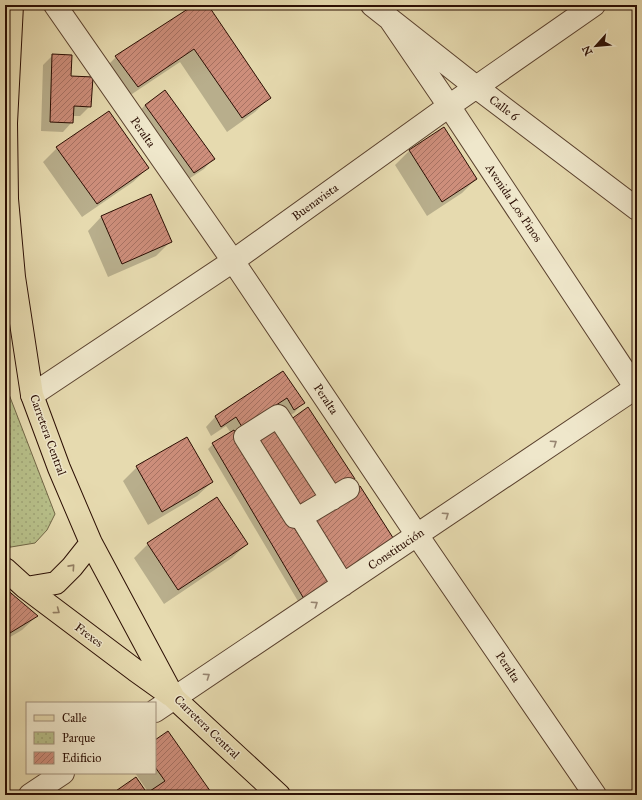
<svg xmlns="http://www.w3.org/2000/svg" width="642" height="800" font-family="'IM FELL Great Primer',serif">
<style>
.park{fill:url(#park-dots);stroke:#716646}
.shadow{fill:#0003}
.building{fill:url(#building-hatch);stroke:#2b0e03}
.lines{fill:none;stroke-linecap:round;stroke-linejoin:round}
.minor-casing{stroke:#5a412e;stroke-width:24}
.major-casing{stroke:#2b0e03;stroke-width:24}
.minor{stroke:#efe7cb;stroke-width:22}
.major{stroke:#e6daaf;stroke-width:22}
.oneway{stroke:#978571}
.oneway2{stroke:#927e62}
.labels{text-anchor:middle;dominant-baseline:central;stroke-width:3;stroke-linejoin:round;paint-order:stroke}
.street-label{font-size:12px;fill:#2b0e03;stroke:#efe7cb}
</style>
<defs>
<pattern id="park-dots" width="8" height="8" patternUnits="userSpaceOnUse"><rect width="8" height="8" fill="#b7bf89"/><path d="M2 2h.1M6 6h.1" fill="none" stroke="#9ea375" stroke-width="1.8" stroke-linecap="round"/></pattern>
<pattern id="building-hatch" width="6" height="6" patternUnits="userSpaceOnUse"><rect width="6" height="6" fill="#cd8e7b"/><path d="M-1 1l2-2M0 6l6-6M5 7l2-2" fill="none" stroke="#a77263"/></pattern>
</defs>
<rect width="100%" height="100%" fill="#e6daaf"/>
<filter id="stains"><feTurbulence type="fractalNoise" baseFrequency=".005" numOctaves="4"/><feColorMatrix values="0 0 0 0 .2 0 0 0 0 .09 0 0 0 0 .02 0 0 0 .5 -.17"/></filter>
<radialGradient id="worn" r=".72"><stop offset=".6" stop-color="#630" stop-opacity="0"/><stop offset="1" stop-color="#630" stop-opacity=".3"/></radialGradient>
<!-- park -->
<path class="park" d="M5,384l50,130 -8,16 -12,13 -30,5z"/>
<!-- shadow -->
<path class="shadow" d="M195,5h11l63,93 -14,14 -28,20 -47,-70 -57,38 -21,-29 14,-14z
M53,55l17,22 20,29 -10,10h-7l-1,6 -9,10 -22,-1 2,-66z
M145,105l68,54 -9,10 -20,13 -48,-67z
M57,148l91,20 -15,14 -51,35 -39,-55z
M409,151l67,28 -14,14 -35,23 -32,-51z
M102,216l69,25 -15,15 -48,21 -20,-46z
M283,373l20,30 -9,10 -10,6 -49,15 62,99 14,-15 85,25 -94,65 -94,-159 5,-5 18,-11 -5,-7 -15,10 -5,-9 9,-10z
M137,467l75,15 -15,14 -49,29 -25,-44z
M148,544h99l-15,14 -68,46 -30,-46z
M5,589l32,27 -15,14 -17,10z
M155,741l57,54h-100l35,-1 2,-1 -14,-20h20z"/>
<!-- building -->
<path class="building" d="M194,5h14l63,93 -29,20 -48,-69 -56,38 -23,-31z
M52,54l20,1 -1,21 22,1 -2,30 -17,-1 -1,17 -23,-1z
M165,90l50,69 -21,14 -49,-68z
M109,111l40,57 -52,36 -41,-57z
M444,127l33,52 -35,23 -33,-52z
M151,194l21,48 -50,22 -21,-48z
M283,371l22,32 -11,7 -7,-12 -45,29 -6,-10 -15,10 -6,-11z
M308,407l47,72 -17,12 -48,-71z
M276,424l46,72 -23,14 -46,-72z
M234,430l66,107 7,-1 32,46 -32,22 -95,-161z
M187,437l26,45 -51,30 -26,-46z
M360,486l37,58 -51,29 -35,-56z
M217,497l31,47 -70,46 -31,-47z
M5,588l33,28 -33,20z
M168,731l45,64h-103l26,-18 11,16 18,-12 -10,-14v-27z"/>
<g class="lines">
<defs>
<path id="minor" d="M55,5l178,256 184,274 178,260
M372,5l104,82 161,122
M389,18l60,88 188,284
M32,395l201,-134 216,-155 145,-101
M301,517h-6l-50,-80 33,-21 54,83
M343,585l-42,-68 47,-28
M155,711l482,-324
M30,795l33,-22"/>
<path id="major" d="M12,5l-6,118 1,76 7,78 18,118 27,73 32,75 83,155 105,97
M5,569l21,19 109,82 35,25
M26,588l30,-5 16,-16 19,-24"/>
</defs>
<!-- minor casing -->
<use href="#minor" class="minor-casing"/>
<!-- major casing -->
<use href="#major" class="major-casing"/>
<!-- minor -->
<use href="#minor" class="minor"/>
<!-- major -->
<use href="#major" class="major"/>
</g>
<!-- one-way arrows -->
<defs><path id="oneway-chevron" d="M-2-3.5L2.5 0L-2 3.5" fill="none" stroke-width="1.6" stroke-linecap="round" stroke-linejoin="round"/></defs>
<g class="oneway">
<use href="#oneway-chevron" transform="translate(554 443) rotate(-34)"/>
<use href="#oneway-chevron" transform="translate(446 515) rotate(-34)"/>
<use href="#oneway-chevron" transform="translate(315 604) rotate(-34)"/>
<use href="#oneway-chevron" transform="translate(207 676) rotate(-34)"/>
</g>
<g class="oneway2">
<use href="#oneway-chevron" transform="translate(72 567) rotate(-48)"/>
<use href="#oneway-chevron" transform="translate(57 611) rotate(37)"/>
</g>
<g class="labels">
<!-- street labels -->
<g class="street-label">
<text transform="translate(504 108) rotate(37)">Calle 6</text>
<text transform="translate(143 132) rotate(55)">Peralta</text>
<text transform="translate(315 202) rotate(-36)">Buenavista</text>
<text transform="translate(514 203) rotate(56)">Avenida Los Pinos</text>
<text transform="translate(326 399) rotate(56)">Peralta</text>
<text transform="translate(48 435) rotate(70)">Carretera Central</text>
<text transform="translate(396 549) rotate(-34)">Constitución</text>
<text transform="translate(89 635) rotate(37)">Frexes</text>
<text transform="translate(508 667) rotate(56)">Peralta</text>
<text transform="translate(207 727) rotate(44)">Carretera Central</text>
</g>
</g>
<!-- margin -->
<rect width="642" height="800" fill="none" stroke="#e6daaf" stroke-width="20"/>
<rect x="6" y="6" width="630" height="788" fill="none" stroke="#2b0e03" stroke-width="2"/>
<rect x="10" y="10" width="622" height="780" fill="none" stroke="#2b0e03"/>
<!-- legend -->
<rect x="26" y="702" width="130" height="72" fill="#efe7cb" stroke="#a1907b"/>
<rect x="34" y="715" width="20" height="6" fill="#e6daaf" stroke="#a1907b"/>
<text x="62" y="722" font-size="12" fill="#2b0e03">Calle</text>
<rect x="34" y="732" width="20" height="12" fill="url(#park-dots)" stroke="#a1907b"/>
<text x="62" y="742" font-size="12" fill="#2b0e03">Parque</text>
<rect x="34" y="752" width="20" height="12" fill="url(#building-hatch)" stroke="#a1907b"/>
<text x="62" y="762" font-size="12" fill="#2b0e03">Edificio</text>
<!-- north arrow -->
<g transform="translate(596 46) rotate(243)" stroke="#efe7cb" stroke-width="3" paint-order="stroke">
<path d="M0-3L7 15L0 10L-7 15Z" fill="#2b0e03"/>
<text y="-6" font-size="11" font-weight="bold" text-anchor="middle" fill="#2b0e03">N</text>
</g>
<rect width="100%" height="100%" filter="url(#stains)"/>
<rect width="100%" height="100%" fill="url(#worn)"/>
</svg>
